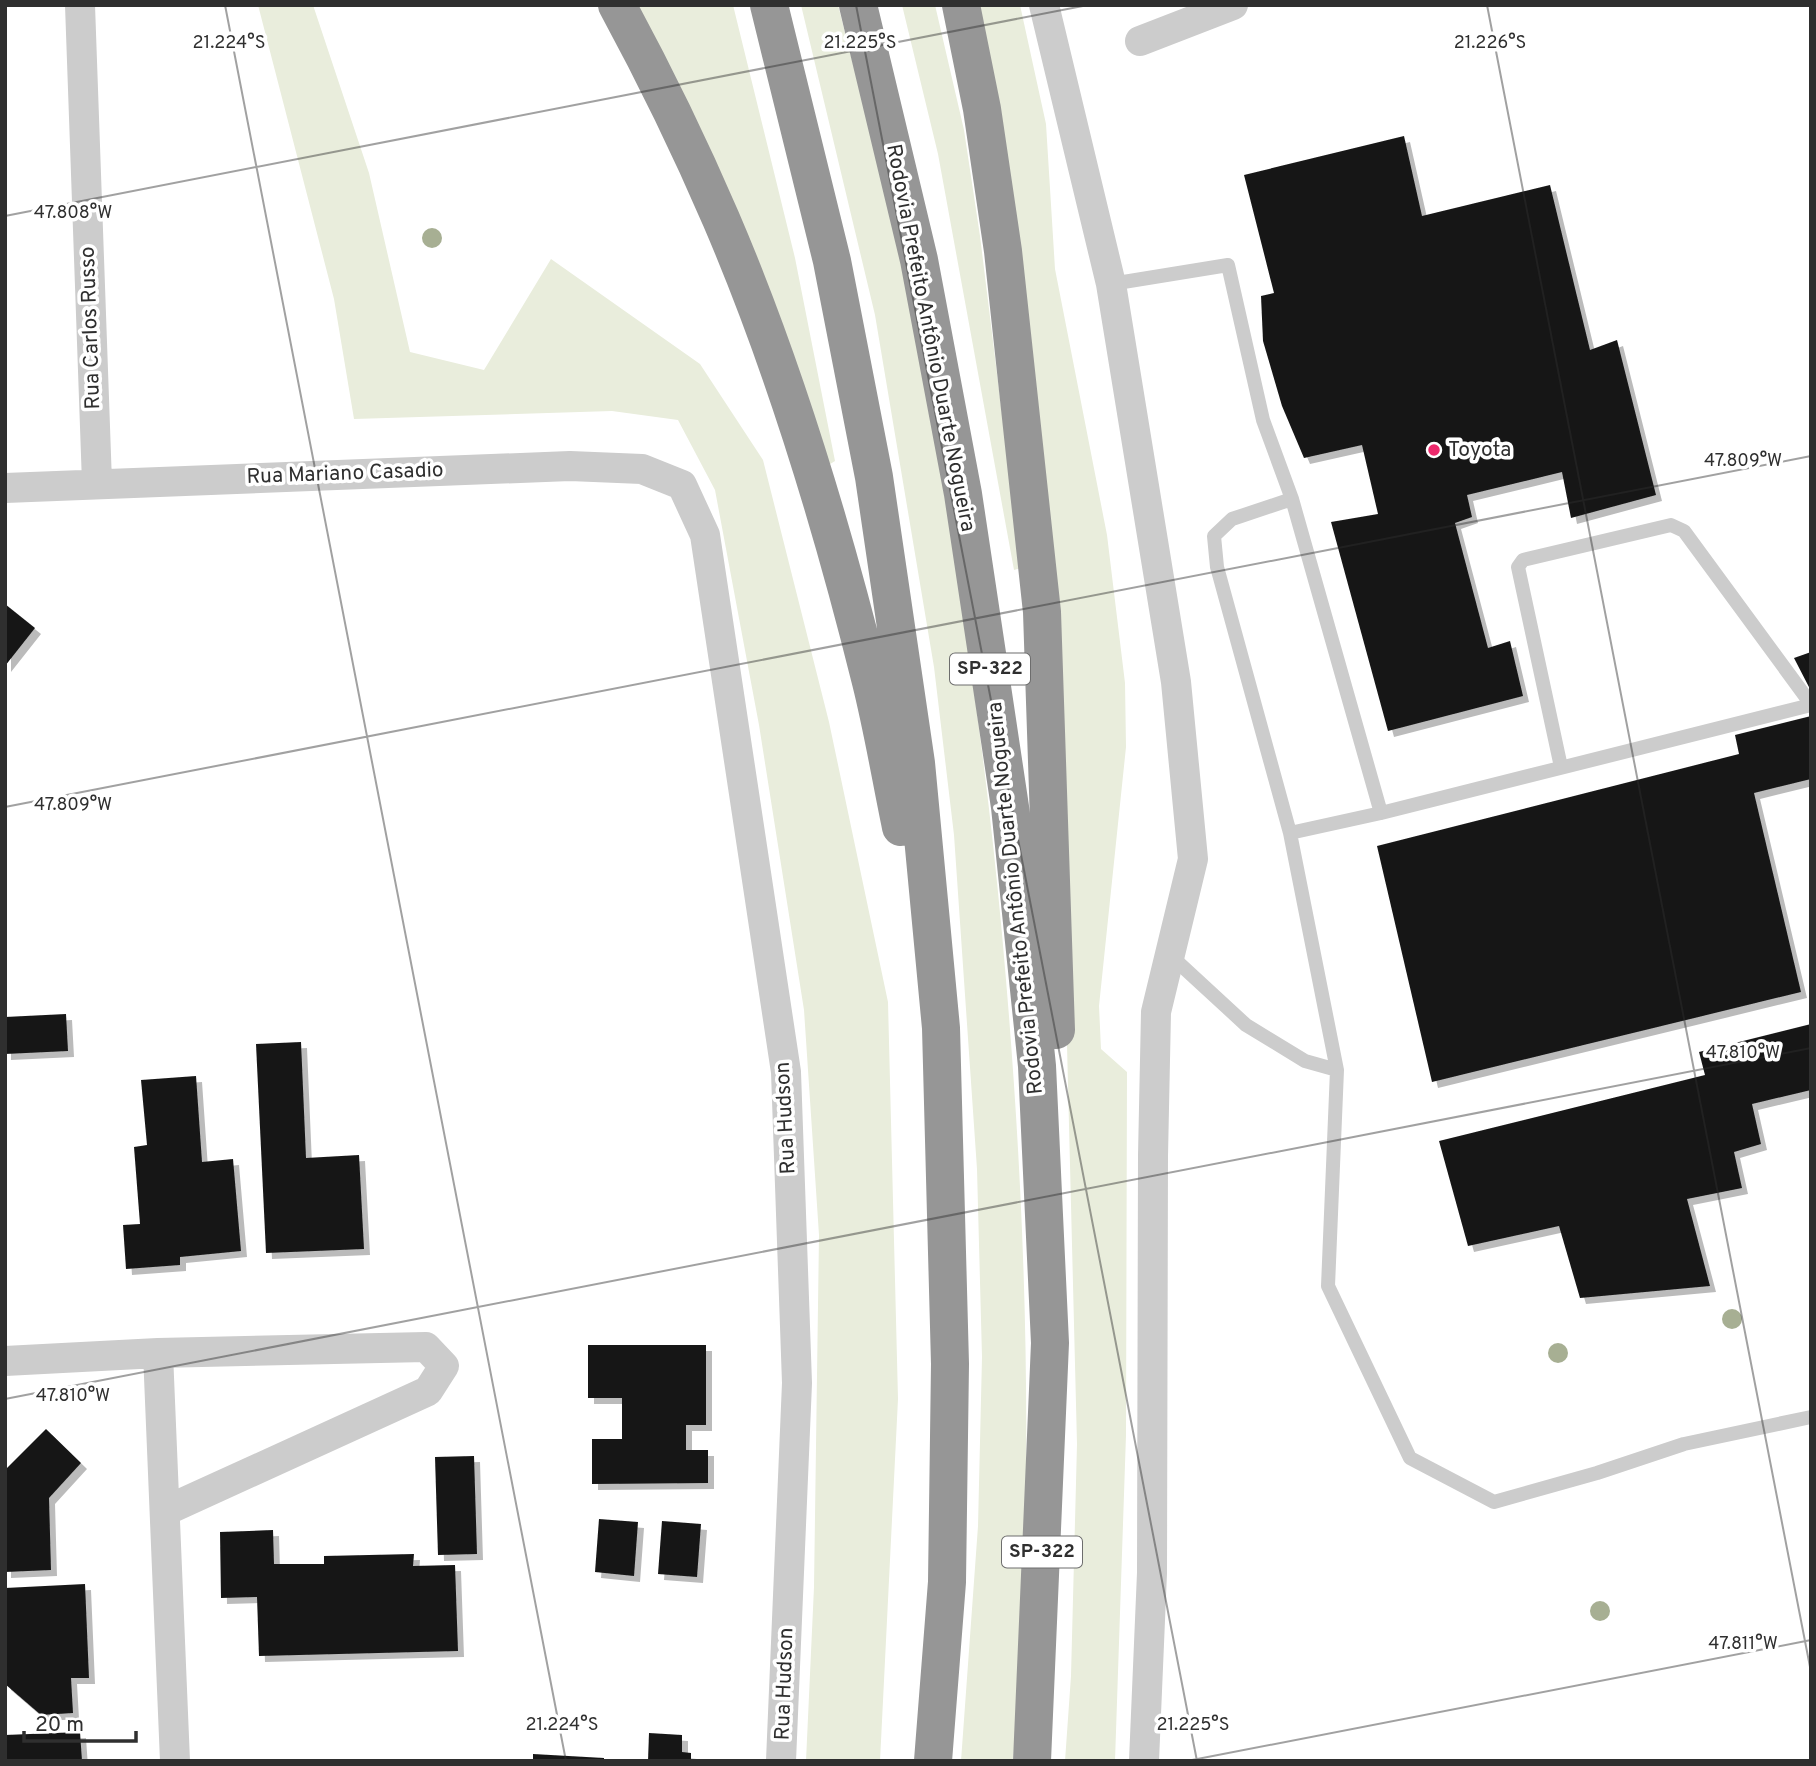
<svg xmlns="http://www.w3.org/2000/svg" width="1816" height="1766" font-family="Overpass,sans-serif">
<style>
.green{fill:#e9eddc}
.building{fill:#161616;filter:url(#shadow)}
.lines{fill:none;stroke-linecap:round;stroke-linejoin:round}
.lane{stroke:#ccc;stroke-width:14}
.street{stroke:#ccc;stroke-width:30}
.highway{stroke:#969696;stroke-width:38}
.tree{fill:#a7af93}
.ticks{fill:none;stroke:#2f2f2f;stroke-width:2;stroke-opacity:0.45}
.poi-dot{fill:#ed296c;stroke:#fff;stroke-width:2.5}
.labels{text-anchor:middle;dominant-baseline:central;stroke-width:7;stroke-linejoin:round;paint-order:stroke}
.shield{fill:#fff;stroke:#6d6d6d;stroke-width:2}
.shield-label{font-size:19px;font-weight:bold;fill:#2f2f2f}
.street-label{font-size:21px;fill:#2f2f2f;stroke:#fff}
.poi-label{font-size:21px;fill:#2f2f2f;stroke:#fff;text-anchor:start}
.ticks-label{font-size:18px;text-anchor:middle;fill:#2f2f2f;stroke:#fff;stroke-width:7;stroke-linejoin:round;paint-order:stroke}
</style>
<defs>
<filter id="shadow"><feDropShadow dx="6" dy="6" stdDeviation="0" flood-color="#0004"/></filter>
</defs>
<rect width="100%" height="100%" fill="#fff"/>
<!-- green -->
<path class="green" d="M258,5h55l56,168 41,179 74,18 67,-111 149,105 63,96 66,262 59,280 10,397 -18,362h-74l8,-174 5,-352 -15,-225 -45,-285 -44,-235 -37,-70 -66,-9 -258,8 -20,-120z
M638,5h95l62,253 40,203 -8,5z
M801,5h37c25,98 50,196 71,295 17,78 30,157 42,236 21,132 39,265 51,398 25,274 34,552 11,827h-52l17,-235 4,-169 -5,-188 -23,-334 -20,-168 -59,-352z
M902,5h33l29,125 16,106 41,332 -7,2 -76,-416z
M978,5h42l26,119 9,145 52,266 18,148 1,64 -27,259 2,43 26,23 -1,363 -11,326h-50l6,-85 6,-232 -11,-439z"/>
<!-- building -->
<path class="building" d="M1404,136l18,80 128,-31 40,165 27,-10 39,155 -85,23 -9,-46 -95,23 5,22 -17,6 33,125 22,-7 13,55 -135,35 -57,-209 47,-8 -16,-69 -58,13 -22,-52 -19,-65 -2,-45 13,-3 -30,-118z
M5,604l30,24 -30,38z
M1811,652v39l-17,-33z
M1811,716v63l-57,14 47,199 -369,90 -55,-236 362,-92 -4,-19z
M66,1014l2,37 -63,3v-37z
M1811,1024v66l-59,14 9,40 -27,8 8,36 -55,11 23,87 -130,12 -21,-72 -91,20 -29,-105 266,-66 -6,-23z
M301,1042l5,116 53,-3 5,94 -98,4 -10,-209z
M196,1076l6,86 31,-3 8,92 -61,6v8l-54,4 -3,-44 17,-1 -6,-77 13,-2 -6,-65z
M588,1345h118v80h-20v25h22v33l-116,1v-45h30v-41h-34z
M46,1429l35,34 -32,35 2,72 -46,2v-102z
M474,1456l3,98 -39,1 -3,-98z
M599,1519l39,3 -4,54 -39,-4z
M662,1521l39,3 -4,53 -39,-3z
M273,1530l1,34h50v-8l90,-2 -1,12 42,-1 3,86 -199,5 -2,-59 -36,1 -1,-66z
M85,1584l4,94h-18l2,35 -32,2 -36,-31v-96z
M80,1732l2,29h-77v-26z
M649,1733l33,2v17l9,1v8h-43z
M533,1754l71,4v3h-71z"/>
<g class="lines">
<!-- lane -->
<path class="lane" d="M1111,284l117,-19 35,155 29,79 89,314
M1561,767l-43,-200 5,-7 148,-35 13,6 127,173
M1290,833l91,-20 430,-108
M1170,955l76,70 59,36 32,9 -47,-237 -73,-266 -3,-31 18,-17 60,-20
M1337,1070l-9,216 82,172 84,44 103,-29 87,-29 127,-27"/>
<!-- street -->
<path class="street" d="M80,5l17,478
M1044,5l67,279 65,398 17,177 -37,153 -3,144 -1,417 -8,188
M1140,41l93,-36
M5,488l565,-22 72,3 40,16 23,50 81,537 11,311 -16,378
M158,1353l17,408
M5,1361l153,-8 268,-6 18,19 -16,25 -263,120"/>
<!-- highway -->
<path class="highway" d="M617,5c38,70 73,142 104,214 64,149 111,306 150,463 12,48 20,97 30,145
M769,5l63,256 42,216 42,286 25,265 9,336 -3,218 -14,179
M858,5l61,255 44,234 47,313 27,259 13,277 -18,418
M961,5l21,104 21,142 39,361 14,418"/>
</g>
<!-- trees -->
<g class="tree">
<circle cx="432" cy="238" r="10"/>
<circle cx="1732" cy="1319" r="10"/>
<circle cx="1558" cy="1353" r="10"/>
<circle cx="1600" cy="1611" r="10"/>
</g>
<!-- ticks -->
<path class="ticks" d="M225,5l341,1756M856,5l341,1756M1487,5l324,1667M5,216l1083,-211M5,807l1806,-351M5,1399l1806,-351M1187,1761l624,-121"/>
<!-- markers -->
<circle class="poi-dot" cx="1434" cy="450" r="7"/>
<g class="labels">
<!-- shield labels -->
<g class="shield">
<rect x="950" y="653.5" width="80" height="31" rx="5"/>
<rect x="1002" y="1536.5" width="80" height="31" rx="5"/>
</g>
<g class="shield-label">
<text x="990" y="669">SP-322</text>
<text x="1042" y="1552">SP-322</text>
</g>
<!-- street labels -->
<g class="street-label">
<text transform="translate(91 328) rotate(-92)">Rua Carlos Russo</text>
<text transform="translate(930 338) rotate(79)">Rodovia Prefeito Antônio Duarte Nogueira</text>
<text transform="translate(345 474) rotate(-2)">Rua Mariano Casadio</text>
<text transform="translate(1016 898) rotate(-96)">Rodovia Prefeito Antônio Duarte Nogueira</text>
<text transform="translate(786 1118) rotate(-93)">Rua Hudson</text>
<text transform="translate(785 1684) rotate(-88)">Rua Hudson</text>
</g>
<!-- poi labels -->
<g class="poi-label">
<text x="1448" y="450">Toyota</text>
</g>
</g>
<g class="ticks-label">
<text x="229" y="48">21.224°S</text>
<text x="860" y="48">21.225°S</text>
<text x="1490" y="48">21.226°S</text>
<text x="73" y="218">47.808°W</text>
<text x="1743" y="466">47.809°W</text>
<text x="73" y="810">47.809°W</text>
<text x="1743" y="1058">47.810°W</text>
<text x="73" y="1401">47.810°W</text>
<text x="1743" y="1649">47.811°W</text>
<text x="562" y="1730">21.224°S</text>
<text x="1193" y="1730">21.225°S</text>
</g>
<!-- border -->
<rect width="1816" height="1766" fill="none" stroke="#2f2f2f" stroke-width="14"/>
<!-- scale -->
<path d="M24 1731v10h112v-10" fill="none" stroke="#2f2f2f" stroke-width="3.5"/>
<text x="35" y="1731" font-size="21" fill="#2f2f2f" stroke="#ffffff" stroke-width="5" paint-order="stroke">20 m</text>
</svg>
